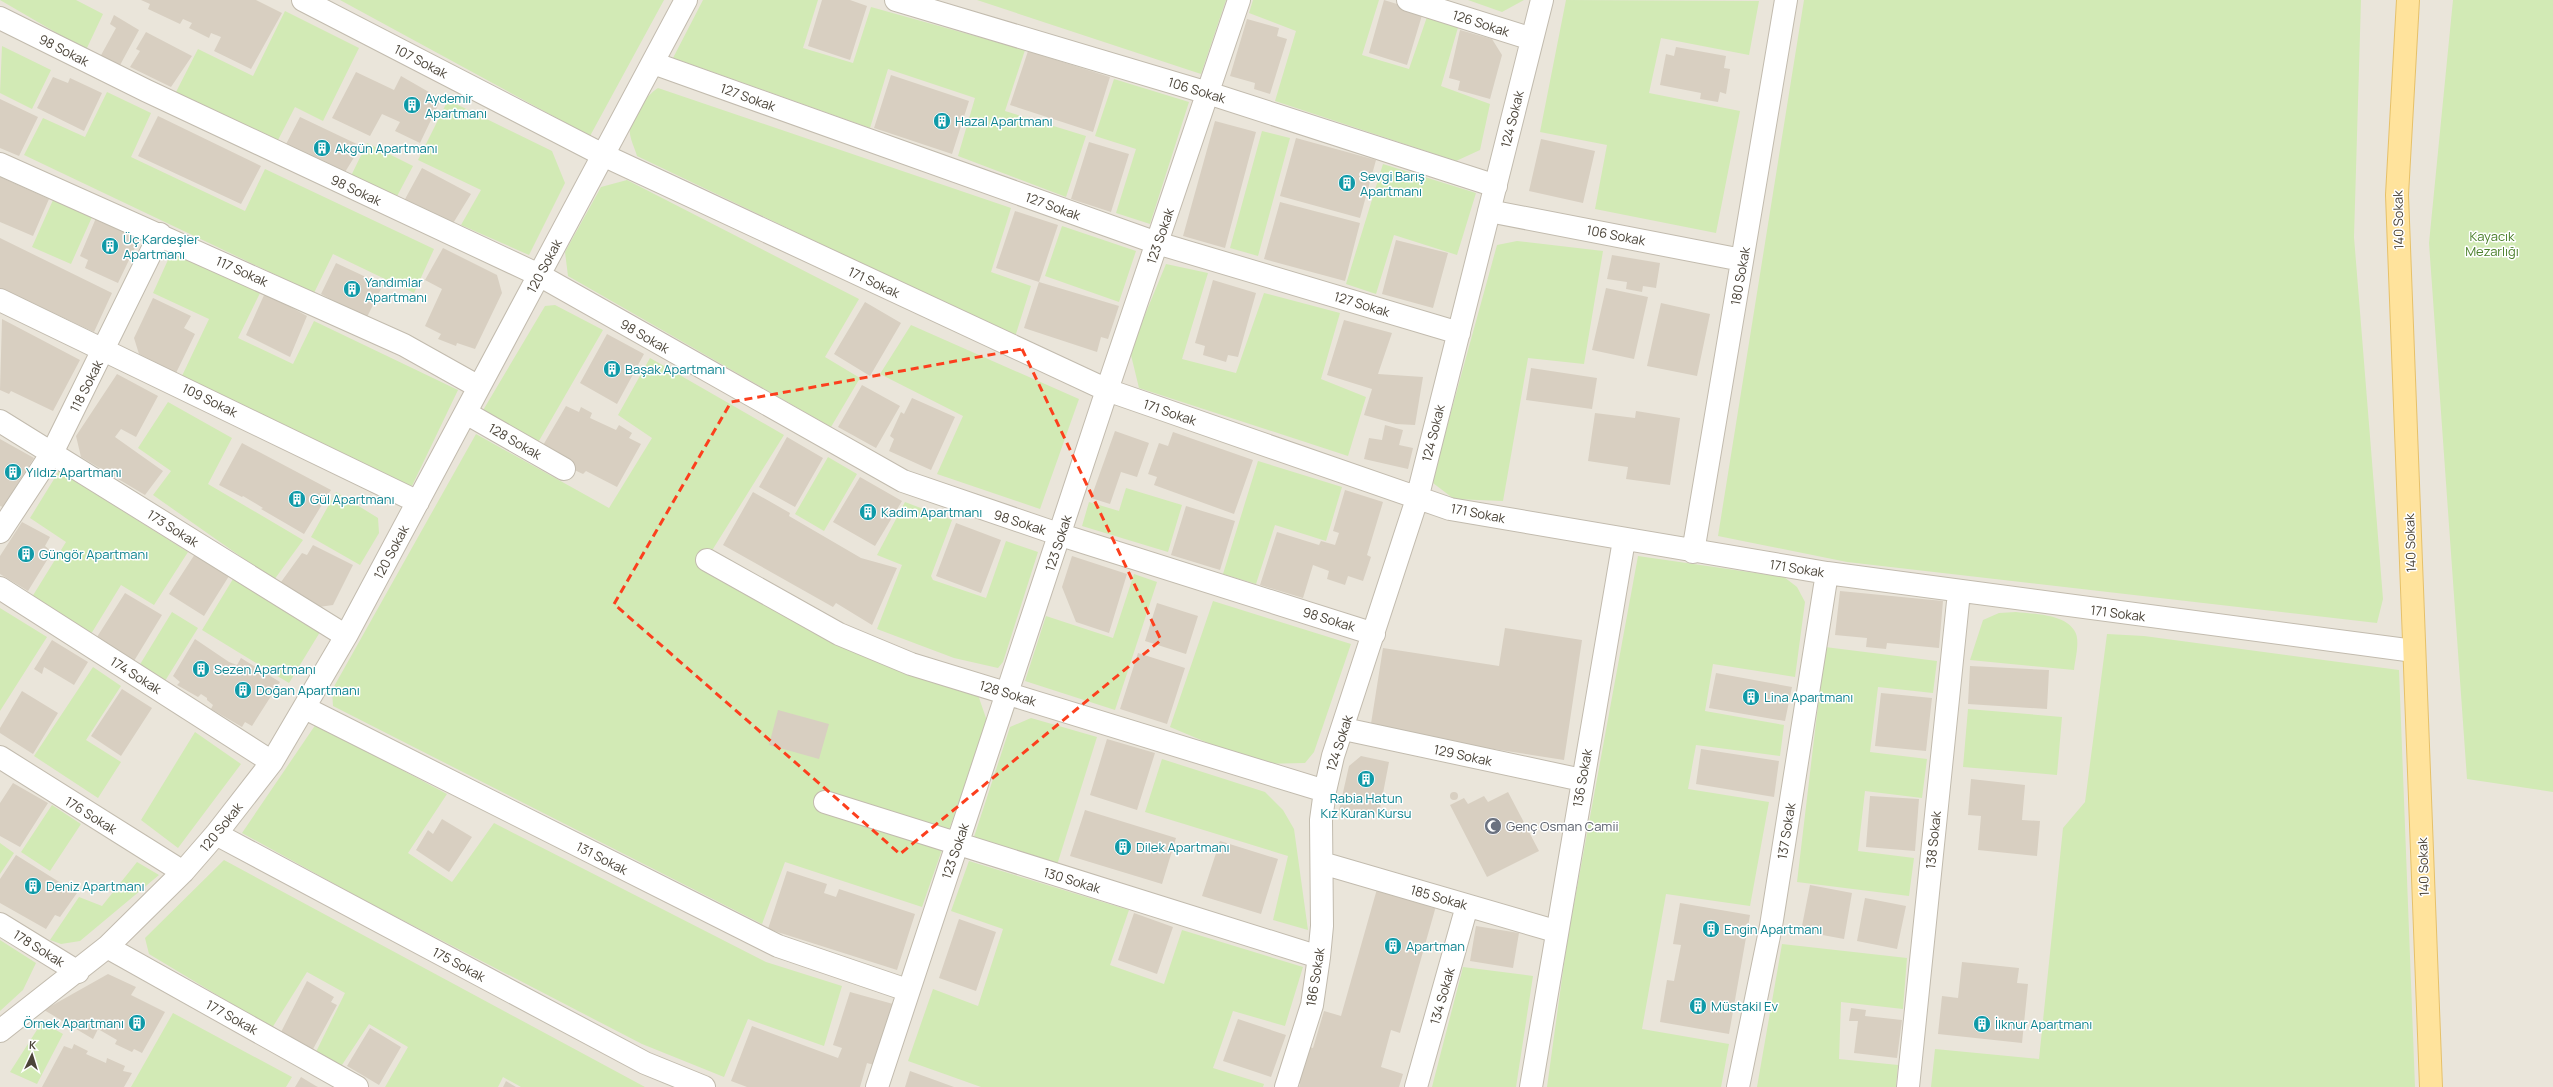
<svg xmlns="http://www.w3.org/2000/svg" width="2553" height="1087" font-family="Manrope,sans-serif">
<style>
.residential{fill:#eae5da}
.green{fill:#d2eab5}
.building{fill:#d8cfc1}
.lines{fill:none;stroke-linecap:round;stroke-linejoin:round}
.minor-casing{stroke:#c2bbae;stroke-width:24}
.major-casing{stroke:#e6c16a;stroke-width:24}
.minor{stroke:#fff;stroke-width:22}
.major{stroke:#ffe39c;stroke-width:22}
.marked{fill:none;stroke:#fc3f1d;stroke-width:3;stroke-dasharray:8 5;stroke-linejoin:round}
.labels{text-anchor:middle;dominant-baseline:central;stroke-width:3;stroke-linejoin:round;paint-order:stroke}
.street-label{font-size:13px;fill:#4b4439;stroke:#fff}
.culture-label{font-size:13px;fill:#0d838f;stroke:#fff;text-anchor:start}
.park-label{font-size:13px;fill:#4a7f2a;stroke:#fff}
.worship-label{font-size:13px;fill:#5b616d;stroke:#fff;text-anchor:start}
</style>
<rect width="100%" height="100%" fill="#f6f3ec"/>
<!-- residential -->
<path class="residential" d="M0,0h2553v1087h-2553z"/>
<!-- green -->
<path class="green" d="M0,0h76l27,14 -17,36z
M340,0h324l-74,136z
M703,0h115l-15,48 50,15 18,-56 154,43 -20,61 81,25 -20,61 -108,-41 17,-58 -87,-29 -18,59 -197,-70z
M977,0h249l-25,74z
M1253,0h126l-17,55 47,14 19,-55 31,10 -18,62 49,18 -10,46 -24,11 -181,-60 21,-70 -47,-18z
M1468,0h56l-22,12z
M1566,0l193,1 -10,54 -88,-17 -12,55 91,18 -24,122 -121,-24 12,-64 -67,-13z
M1804,0h557l-7,237 29,362 -6,24 -530,-61 -129,-26z
M2453,0h100v792l-86,-13 -38,-536z
M285,11l74,37 -36,73 -28,-14 -18,35 -101,-50 22,-43 55,27z
M2,46l49,24 -19,39 -32,-16z
M1114,79l75,23 -39,122 -34,-11 20,-64 -41,-13z
M658,88l353,120 -20,64 40,14 -16,51 -378,-181c-2,-7 -6,-15 -7,-22 -2,-17 16,-38 28,-46z
M107,92l44,21 -20,44 114,54 20,-42 169,80 -20,44 -81,-39 -19,39 -290,-138 19,-37 42,19z
M448,100l104,51 13,32 -36,72 -68,-30 20,-35 -63,-30z
M1262,131l28,7 -32,118 -28,-8z
M367,143l46,23 -18,34 -45,-22z
M1383,164l93,29 -19,62 -63,-20 -18,59 -30,-10z
M627,180l232,119 -34,58 35,21 -29,49 -263,-151 -3,-24 36,-65z
M53,200l39,17 -21,47 -39,-17z
M1062,226l74,25 -17,51 -74,-26z
M1517,241l86,10 -19,113 -56,-6 -25,143 -49,-2 -21,-16 7,-31 57,-207z
M172,251l88,42 -22,45 55,26 21,-43 144,69 -47,98 -230,-110 28,-59 -56,-26z
M1166,264l42,9 -26,86 54,14 28,-80 76,20 -19,66 45,18 -18,59 -209,-68 -9,-37z
M555,305l48,25 -67,116 -54,-34 63,-106z
M911,325l168,74 -39,110 -103,-35 26,-58 -83,-42z
M650,358l134,77 -81,130 274,127 10,29 -65,186 -137,-45 -23,62 -429,-218 -1,-16 144,-256 133,74 43,-70 -34,-23z
M168,402l64,36 -24,46 95,56 -29,40 -121,-85 18,-24 -33,-23z
M828,457l29,17 -33,57 -29,-17z
M1258,461l84,26 -16,54 -51,-16 -19,59 -33,-10z
M59,471l129,81 -34,53 -33,-20 -30,49 -59,-37 34,-55 -36,-24z
M1126,488l56,17 -14,47 -86,-26 7,-24 30,9z
M336,492l42,26 1,15 -19,32 -49,-28z
M905,502l47,18 -21,56 2,4 53,18 20,-57 32,11 -35,110 -5,6 -44,-10 -77,-29 25,-64 -25,-10z
M1638,556l146,21 13,10 8,15 -10,75 -82,-13 -8,47 79,14 -4,31 -84,-11 -8,44 81,13 -19,104 -84,-12 -24,135 87,15 -8,43h-174l20,-145z
M1134,574l23,8 -42,128 -90,-29 21,-65 67,22z
M233,579l87,53 -31,51 -87,-53z
M1213,601l138,43 -37,108 -9,11 -47,1 -88,-37z
M0,608l47,29 -47,74z
M172,612l26,16 -33,53 -26,-15z
M2016,612c17,2 48,2 58,18 7,9 1,29 0,40l-104,-10 13,-40 16,-7z
M2107,634l37,2 255,34 16,417h-484l4,-38 104,10 24,-231 22,-26z
M1825,647l112,14 -4,32 -55,-6 -8,65 57,7 -5,39 -57,-7 -7,60 56,7 -5,38 -112,-14z
M93,667l28,19 -35,54 35,22 -23,36 -64,-42z
M1968,709l94,8 -5,58 -94,-8z
M1031,718l66,19 -40,128 -84,-25 37,-113z
M316,724l131,70 -39,59 44,29 42,-59 272,139 76,24 -18,60 -76,-27 -24,58 -82,-33 -282,-146 -118,-65z
M195,732l46,32 -63,84 -37,-28z
M1162,759l103,33 18,18 11,19 14,101 -35,-10 15,-64 -143,-44z
M52,805l29,19 -31,47 -29,-19z
M0,843l14,10 -14,21z
M224,860l421,227h-124l-18,-10 -5,10h-113l23,-40 -39,-23 -29,44 -26,-12 31,-63 -38,-21 -35,56 -123,-74 -4,-16z
M969,861l160,49 -19,55 54,19 18,-54 121,37 -18,59 -52,-15 -20,57 51,16 -1,3h-282l-73,-26 25,-72 45,17 25,-77 -52,-18z
M137,862l22,13 -79,66 -19,3 -11,-4 29,-43 23,9z
M0,940l36,23 -13,27 -23,21z
M1782,944l125,14 -4,51 -62,-7 -2,57 59,6 -2,22h-139z
M1463,967l70,9 -17,111h-84z
M173,1013l119,64 -6,10h-155z
M42,1022l21,12 -26,50 -27,-12z"/>
<!-- building -->
<path class="building" d="M141,0h115l26,13 -31,56 -37,-18 7,-14 -10,-4 -2,5 -20,-10 3,-5 -9,-4 -3,5 -32,-15 2,-5z
M822,0h28l17,6 -17,54 -42,-14z
M1384,0l39,12 -16,53 -38,-12z
M114,15l25,15 -20,37 -19,-10 16,-29 -6,-4z
M1247,19l32,9 -2,8 10,3 -17,55 -16,-5 1,-6 -25,-7z
M1460,30l32,9 10,16 -12,44 -32,-9 2,-9 -11,-3z
M146,32l46,24 -21,31 -41,-20 10,-16 -4,-2z
M1676,47l50,9 -2,12 6,1 -4,25 -6,-2 -2,10 -18,-3 1,-6 -41,-8 6,-31 8,2z
M1028,51l82,26 -17,55 -83,-27z
M356,72l38,18 7,-14 40,23 -21,44 -25,-12 5,-9 -18,-8 -12,22 -38,-18z
M891,75l78,26 -17,53 -78,-26z
M53,77l15,6 2,-5 32,15 -18,38 -47,-23z
M0,99l38,18 -19,39 -19,-8z
M158,116l103,50 -20,38 -103,-48z
M300,117l61,29 -19,31 -59,-27z
M1215,121l41,11 -31,116 -42,-12z
M1296,138l80,22 -16,58 -80,-22z
M1541,139l54,12 -12,52 -54,-12z
M1089,142l40,12 -18,58 -40,-13z
M422,168l49,26 -19,31 -48,-24z
M0,177l49,22 -16,37 -33,-14z
M1280,202l80,21 -15,58 -81,-22z
M1015,211l43,14 -19,57 -43,-14z
M96,218l44,19 -22,46 -33,-15 3,-8 -8,-4z
M0,238l112,55 -18,39 -94,-44z
M1396,240l52,13 -15,55 -51,-14z
M443,248l54,27 5,18 -27,56 -18,-6 -1,3 -18,-7 3,-5 -16,-8 17,-37 -17,-9z
M1612,255l48,8 -4,25 -13,-2 -1,6 -16,-3 1,-7 -20,-3z
M336,263l47,22 -16,32h-5l-41,-23z
M1213,280l43,13 -18,64 -10,-2 -2,7 -23,-7 2,-9 -10,-3z
M1039,282l80,24 -11,33 -7,-2 -4,15 -73,-24z
M1606,288l42,9 -14,62 -42,-9z
M265,293l42,23 -17,41 -44,-22z
M153,298l38,18 -7,12 11,6 -19,39 -37,-19 -5,-16z
M865,302l36,21 -31,53 -36,-22z
M1661,303l49,11 -13,62 -50,-10z
M2,319l78,41 -27,51 -42,-20 -2,3 -9,-4z
M1344,320l48,13 -14,41 45,3 -8,48 -19,-1 -32,-9 8,-26 -45,-14z
M607,334l37,20 -27,50 -37,-21z
M1531,368l66,10 -5,31 -66,-9z
M117,374l41,22 -22,41 -15,-8 -6,8 48,34 -18,24 -64,-38 -5,-21z
M862,385l38,21 -24,42 -38,-21z
M912,398l43,19 -24,53 -42,-19 5,-12 -4,-3 11,-24 3,2z
M566,406l13,6 2,-5 11,6 -2,5 26,12 3,-5 13,8 -3,5 12,6 -24,43 -31,-16 -3,3 -13,-6 1,-7 -29,-14z
M1636,411l44,7 -10,67 -44,-6 2,-12 -40,-6 7,-48 40,5z
M1385,425l18,5 -4,15 14,3 -5,21 -44,-10 5,-21 13,2z
M1115,431l34,12 -12,34 -16,-5 -11,32 -19,-6z
M1173,432l80,28 -19,54 -80,-29 3,-8 -9,-3 11,-31 9,3z
M787,437l36,21 -28,49 -36,-20z
M0,439l34,19 -31,49 -3,-1z
M242,443l89,47 -27,44 -43,-25 2,-1 -20,-12 -1,1 -23,-12z
M860,477l42,24 -27,45 -42,-24z
M1345,490l38,12 -16,53 4,2 -8,24 -15,-5 -3,9 -18,-6 2,-8 -16,-6 -10,33 -43,-13 17,-53 42,13 2,-4 14,4 4,-12 -6,-2z
M753,492l37,21 -1,3 72,42 36,10 -25,57 -36,-22 -3,4 -110,-62z
M1186,506l49,15 -15,49 -49,-15z
M22,522l28,15 -5,9 7,6 -24,39 -28,-17v-18z
M956,523l45,17 -20,53 -45,-17z
M313,545l40,20 -20,40 -14,2 -38,-25 21,-29 5,2z
M195,554l34,22 -25,40 -35,-22z
M1072,556l55,18 -18,59 -33,-11 -14,-35z
M1840,591l103,10 -4,47 -52,-5 -1,6 -20,-2 1,-9 -32,-3z
M125,593l37,22 -28,46 -37,-24z
M1157,603l41,13 -12,38 -41,-13z
M1505,628l77,12 -18,120 -194,-30 13,-82 116,18z
M195,639l34,23 8,3 4,-7 39,24 -28,44 -7,-4 -3,5 -31,-18 2,-4 -6,-5v-2l-6,-4 -3,3 -21,-12 3,-3 -7,-6z
M52,640l36,22 -14,23 -30,-18 -2,7 -8,-5z
M1138,653l47,15 -18,56 -47,-15z
M1970,666l79,4 -2,39 -79,-5z
M1716,673l76,14 -7,34 -76,-13z
M122,689l30,19 -31,48 -30,-20z
M22,691l36,22 -25,41 -33,-21v-5z
M1881,693l51,5 -6,53 -51,-5z
M778,710l51,14 -10,35 -50,-14z
M1107,739l48,14 -18,57 -47,-15z
M1701,749l78,12 -5,36 -78,-13z
M1361,756l28,6 -10,52 -40,-4 10,-44z
M1971,779l54,6 -3,35 18,1 -3,35 -59,-6 3,-34 -13,-1z
M13,783l35,20 -28,44 -20,-11v-33z
M1508,792l31,59 -52,26 -37,-72 14,-7 4,6 16,-8 4,6z
M1450 796a4 4 0 1 1 8 0a4 4 0 1 1-8 0Z
M1870,796l49,3 -4,52 -49,-4z
M1085,810l91,28 -14,46 -92,-28z
M442,819l30,18 -23,35 -33,-22 12,-20 5,4z
M1220,841l58,18 -17,55 -59,-18z
M16,855l61,38 -17,24 -5,-2 -9,14 -46,-26v-24z
M787,871l40,13 -3,9 12,4 3,-8 76,25 -18,56 -129,-41z
M1810,885l42,8 -8,46 -43,-8z
M1377,889l59,17 -36,127 -9,-3 -10,37 22,7 -4,13h-100l1,-3 -7,-2 11,-37 9,3 11,-37 17,5z
M1865,898l41,8 -9,43 -40,-8z
M1680,903l70,12 -21,119 -69,-12 7,-42 7,1 7,-36 -8,-1z
M1134,913l39,14 -16,47 -39,-14z
M959,919l37,13 -20,59 -37,-13z
M1476,926l43,7 -6,35 -43,-7z
M1962,962l57,6 -2,15 11,1 -6,59 -84,-9 4,-38 16,2z
M108,974l28,13 -5,8 34,17 -23,41 -8,-4 -2,3 -17,-8 2,-4 -19,-11 -5,10 -49,-29z
M307,981l27,16 -3,5 6,3 -25,46 -32,-17z
M850,992l43,12 -19,61 -7,-2 -7,24h-113l-16,-6 21,-55 86,32 4,-10 -9,-3z
M1851,1008l15,2 -1,6 37,4 -5,38 -43,-5 4,-32h-9z
M1238,1019l48,16 -15,42 -48,-16z
M370,1028l31,19 -22,38 -32,-19z
M74,1044l14,7 -2,3 20,9 1,-5 18,8 -2,5 9,2 -8,14h-82l22,-41 8,3z
M910,1071l44,16h-49z
M301,1077l15,9 2,1h-23z
M506,1081l10,6h-13z"/>
<g class="lines">
<defs>
<path id="minor" d="M303,0l300,155 504,235 343,119 377,64 587,78
M896,0l312,93 288,93
M1408,0l124,39
M0,18l147,73 392,184 364,206 158,54 313,99
M653,63l504,180 302,90
M0,164l404,181 75,42
M1489,211l253,49
M0,300l418,202
M466,413l98,56
M0,421l346,215
M0,532l52,-79 108,-219
M1693,552l93,-552
M707,560l132,74 72,30 414,127
M0,588l272,174
M305,708l473,238 129,44
M1344,729l238,51
M0,757l183,115
M825,802l494,155
M216,834l429,229 59,24
M1322,863l233,68
M0,924l78,48
M107,947l250,140
M0,1031l107,-84 76,-75 33,-38 56,-72 74,-126 340,-636
M877,1087l230,-697 132,-390
M1286,1087l26,-82 7,-48 3,-31 -1,-106 4,-29 8,-35 84,-257 125,-499
M1416,1087l51,-181
M1531,1087l93,-547
M1738,1087l33,-161 56,-353
M1908,1087l51,-495"/>
<path id="major" d="M2408,0l-11,195 34,892"/>
</defs>
<!-- minor casing -->
<use href="#minor" class="minor-casing"/>
<!-- major casing -->
<use href="#major" class="major-casing"/>
<!-- minor -->
<use href="#minor" class="minor"/>
<!-- major -->
<use href="#major" class="major"/>
</g>
<!-- marked area -->
<path class="marked" d="M1022,349l139,291 -261,214 -286,-250 117,-202z"/>
<!-- icons -->
<defs>
<symbol id="building-disc" viewBox="-11 -11 22 22"><circle r="9.5" fill="#0f9aa8" stroke="#fff"/><path d="M-4-6H4V6H1V3H-1V6H-4ZM-2.5-4.3h1.7v1.8h-1.7ZM.8-4.3h1.7v1.8H.8ZM-2.5-1h1.7V.8h-1.7ZM.8-1h1.7V.8H.8Z" fill="#fff"/></symbol>
<symbol id="mosque-disc" viewBox="-11 -11 22 22"><circle r="9.5" fill="#6b7280" stroke="#fff"/><path d="M3.5-4.9A6 6 0 1 0 3.5 4.9A5 5 0 1 1 3.5-4.9Z" fill="#fff"/></symbol>
</defs>
<g fill-rule="evenodd">
<use href="#building-disc" x="402" y="95" width="20" height="20"/>
<use href="#building-disc" x="932" y="111" width="20" height="20"/>
<use href="#building-disc" x="312" y="138" width="20" height="20"/>
<use href="#building-disc" x="1337" y="173" width="20" height="20"/>
<use href="#building-disc" x="100" y="236" width="20" height="20"/>
<use href="#building-disc" x="342" y="279" width="20" height="20"/>
<use href="#building-disc" x="602" y="359" width="20" height="20"/>
<use href="#building-disc" x="3" y="462" width="20" height="20"/>
<use href="#building-disc" x="287" y="489" width="20" height="20"/>
<use href="#building-disc" x="858" y="502" width="20" height="20"/>
<use href="#building-disc" x="16" y="544" width="20" height="20"/>
<use href="#building-disc" x="191" y="659" width="20" height="20"/>
<use href="#building-disc" x="233" y="680" width="20" height="20"/>
<use href="#building-disc" x="1741" y="687" width="20" height="20"/>
<use href="#building-disc" x="1356" y="769" width="20" height="20"/>
<use href="#mosque-disc" x="1483" y="816" width="20" height="20"/>
<use href="#building-disc" x="1113" y="837" width="20" height="20"/>
<use href="#building-disc" x="23" y="876" width="20" height="20"/>
<use href="#building-disc" x="1701" y="919" width="20" height="20"/>
<use href="#building-disc" x="1383" y="936" width="20" height="20"/>
<use href="#building-disc" x="1688" y="996" width="20" height="20"/>
<use href="#building-disc" x="127" y="1013" width="20" height="20"/>
<use href="#building-disc" x="1972" y="1014" width="20" height="20"/>
</g>
<g class="labels">
<!-- street labels -->
<g class="street-label">
<text transform="translate(1481 23) rotate(18)">126 Sokak</text>
<text transform="translate(64 50) rotate(27)">98 Sokak</text>
<text transform="translate(421 61) rotate(27)">107 Sokak</text>
<text transform="translate(1197 90) rotate(17)">106 Sokak</text>
<text transform="translate(748 97) rotate(20)">127 Sokak</text>
<text transform="translate(1512 119) rotate(-76)">124 Sokak</text>
<text transform="translate(356 190) rotate(25)">98 Sokak</text>
<text transform="translate(1053 206) rotate(20)">127 Sokak</text>
<text transform="translate(2398 220) rotate(-91)">140 Sokak</text>
<text transform="translate(1616 235) rotate(11)">106 Sokak</text>
<text transform="translate(1160 236) rotate(-71)">123 Sokak</text>
<text transform="translate(544 266) rotate(-62)">120 Sokak</text>
<text transform="translate(242 271) rotate(24)">117 Sokak</text>
<text transform="translate(1740 276) rotate(-80)">180 Sokak</text>
<text transform="translate(874 282) rotate(25)">171 Sokak</text>
<text transform="translate(1362 304) rotate(17)">127 Sokak</text>
<text transform="translate(645 336) rotate(30)">98 Sokak</text>
<text transform="translate(86 386) rotate(-63)">118 Sokak</text>
<text transform="translate(210 400) rotate(26)">109 Sokak</text>
<text transform="translate(1170 412) rotate(19)">171 Sokak</text>
<text transform="translate(1433 433) rotate(-76)">124 Sokak</text>
<text transform="translate(515 441) rotate(30)">128 Sokak</text>
<text transform="translate(1478 513) rotate(11)">171 Sokak</text>
<text transform="translate(1020 522) rotate(18)">98 Sokak</text>
<text transform="translate(173 528) rotate(32)">173 Sokak</text>
<text transform="translate(1058 543) rotate(-72)">123 Sokak</text>
<text transform="translate(2410 543) rotate(-92)">140 Sokak</text>
<text transform="translate(391 552) rotate(-62)">120 Sokak</text>
<text transform="translate(1797 568) rotate(9)">171 Sokak</text>
<text transform="translate(2118 613) rotate(7)">171 Sokak</text>
<text transform="translate(1329 619) rotate(17)">98 Sokak</text>
<text transform="translate(136 675) rotate(32)">174 Sokak</text>
<text transform="translate(1008 693) rotate(17)">128 Sokak</text>
<text transform="translate(1339 743) rotate(-72)">124 Sokak</text>
<text transform="translate(1463 755) rotate(12)">129 Sokak</text>
<text transform="translate(1582 778) rotate(-80)">136 Sokak</text>
<text transform="translate(91 815) rotate(32)">176 Sokak</text>
<text transform="translate(221 827) rotate(-51)">120 Sokak</text>
<text transform="translate(1786 831) rotate(-81)">137 Sokak</text>
<text transform="translate(1933 840) rotate(-84)">138 Sokak</text>
<text transform="translate(955 851) rotate(-71)">123 Sokak</text>
<text transform="translate(602 858) rotate(27)">131 Sokak</text>
<text transform="translate(2423 867) rotate(-92)">140 Sokak</text>
<text transform="translate(1072 880) rotate(17)">130 Sokak</text>
<text transform="translate(1439 897) rotate(16)">185 Sokak</text>
<text transform="translate(39 948) rotate(32)">178 Sokak</text>
<text transform="translate(459 964) rotate(28)">175 Sokak</text>
<text transform="translate(1315 977) rotate(-81)">186 Sokak</text>
<text transform="translate(1442 996) rotate(-74)">134 Sokak</text>
<text transform="translate(232 1017) rotate(29)">177 Sokak</text>
</g>
<!-- culture labels -->
<g class="culture-label">
<text x="425" y="98">Aydemir<tspan x="425" dy="15">Apartmanı</tspan></text>
<text x="955" y="121">Hazal Apartmanı</text>
<text x="335" y="148">Akgün Apartmanı</text>
<text x="1360" y="176">Sevgi Barış<tspan x="1360" dy="15">Apartmanı</tspan></text>
<text x="123" y="239">Üç Kardeşler<tspan x="123" dy="15">Apartmanı</tspan></text>
<text x="365" y="282">Yandımlar<tspan x="365" dy="15">Apartmanı</tspan></text>
<text x="625" y="369">Başak Apartmanı</text>
<text x="26" y="472">Yıldız Apartmanı</text>
<text x="310" y="499">Gül Apartmanı</text>
<text x="881" y="512">Kadim Apartmanı</text>
<text x="39" y="554">Güngör Apartmanı</text>
<text x="214" y="669">Sezen Apartmanı</text>
<text x="256" y="690">Doğan Apartmanı</text>
<text x="1764" y="697">Lina Apartmanı</text>
<text x="1366" y="798" text-anchor="middle">Rabia Hatun<tspan x="1366" dy="15">Kız Kuran Kursu</tspan></text>
<text x="1136" y="847">Dilek Apartmanı</text>
<text x="46" y="886">Deniz Apartmanı</text>
<text x="1724" y="929">Engin Apartmanı</text>
<text x="1406" y="946">Apartman</text>
<text x="1711" y="1006">Müstakil Ev</text>
<text x="124" y="1023" text-anchor="end">Örnek Apartmanı</text>
<text x="1995" y="1024">İlknur Apartmanı</text>
</g>
<!-- park labels -->
<g class="park-label">
<text x="2492" y="236">Kayacık<tspan x="2492" dy="15">Mezarlığı</tspan></text>
</g>
<!-- worship labels -->
<g class="worship-label">
<text x="1506" y="826">Genç Osman Camii</text>
</g>
</g>
<!-- north arrow -->
<g transform="translate(32 1055) rotate(4)" stroke="#ffffff" stroke-width="3" paint-order="stroke">
<path d="M0-3L7 15L0 10L-7 15Z" fill="#4b4439"/>
<text y="-6" font-size="11" font-weight="bold" text-anchor="middle" fill="#4b4439">K</text>
</g>
</svg>
